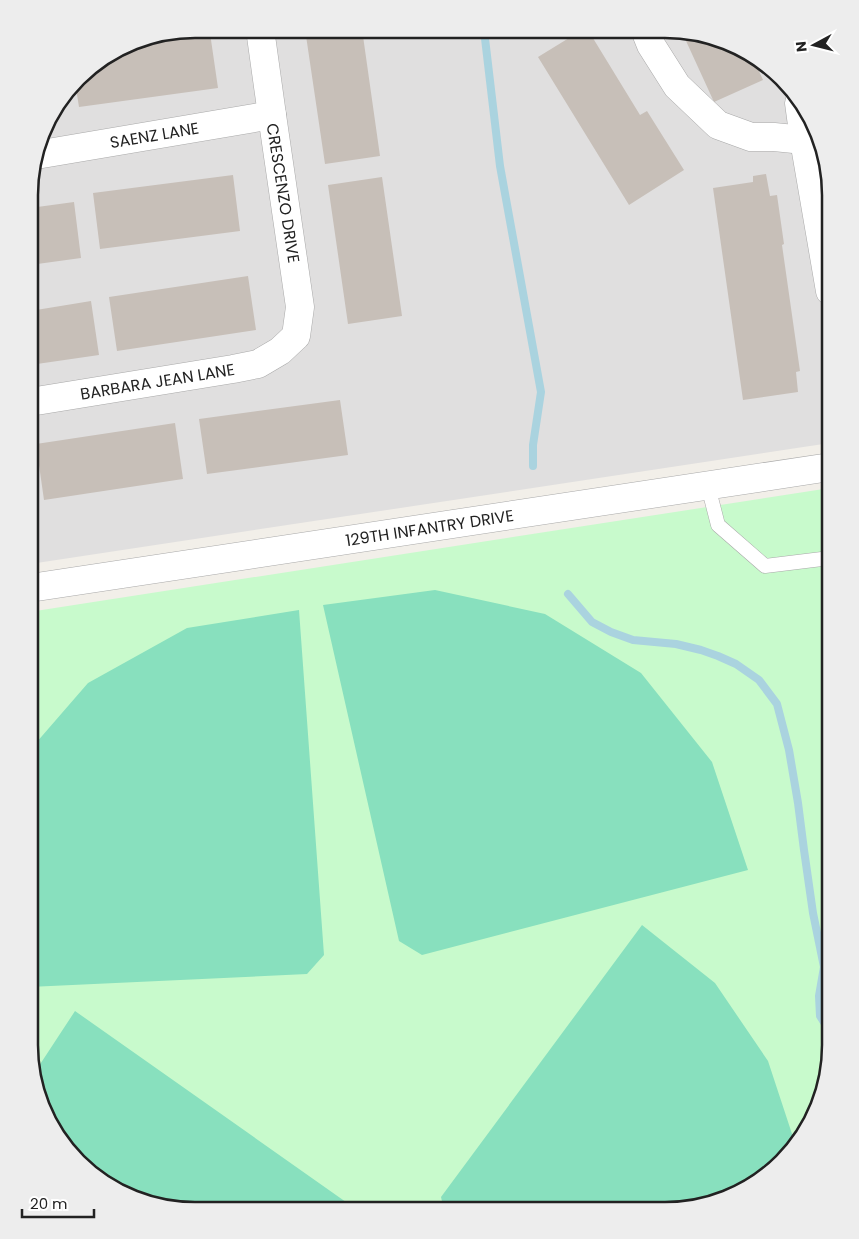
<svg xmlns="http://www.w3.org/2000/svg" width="859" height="1239" font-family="Poppins,sans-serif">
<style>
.residential{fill:#e0dfdf}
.park{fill:#c8facc}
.pitch{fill:#88e0be}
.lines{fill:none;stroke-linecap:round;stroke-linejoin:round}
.stream{stroke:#aad3df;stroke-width:8}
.building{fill:#c7bfb8}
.service-casing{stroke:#a9a9a9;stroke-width:15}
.minor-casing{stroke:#a9a9a9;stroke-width:29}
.tertiary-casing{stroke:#a9a9a9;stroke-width:29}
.service{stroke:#fff;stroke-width:14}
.minor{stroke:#fff;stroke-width:28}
.tertiary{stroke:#fff;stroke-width:28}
.labels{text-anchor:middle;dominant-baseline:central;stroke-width:4;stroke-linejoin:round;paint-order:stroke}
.street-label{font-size:16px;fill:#222;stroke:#fff}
.rim{fill:none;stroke:#222;stroke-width:2.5}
</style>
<rect width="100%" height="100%" fill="#f2efe9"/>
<!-- residential -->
<path class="residential" d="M194,29l493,1 78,33 48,58 17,73v249l-800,121v-392l21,-60 34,-42 56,-32z"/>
<!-- park -->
<path class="park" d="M830,488v568l-28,81 -64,56 -73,17 -492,-1 -79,-33 -48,-58 -17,-73v-433z"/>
<!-- pitch -->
<path class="pitch" d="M435,590l110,24 96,59 71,89 36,108 -326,85 -23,-14 -76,-336z
M299,610l25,345 -17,19 -278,13v-236l59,-68 99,-55z
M642,925l73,58 53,78 27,82 -57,50 -73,17h-221l-3,-13z
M75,1011l278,196v2h-180l-79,-33 -48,-58 -11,-46z"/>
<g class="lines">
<!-- stream -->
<path class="stream" d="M484,30l16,136 41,226 -8,53v21
M568,594l24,28 19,10 22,8 43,4 25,6 17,6 18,8 23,16 18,24 12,46 9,53 6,47 9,63 11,54 -5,29 1,20 10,16"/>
</g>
<!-- building -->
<path class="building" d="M305,29h57l18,127 -55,8z
M582,30h6l52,85 7,-4 37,59 -55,35 -91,-148z
M681,30h6l66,28 10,22 -49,22z
M210,33l8,55 -139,19 -4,-25 10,-12 44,-25z
M766,174l4,22 7,-1 7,49 -2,1 18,126 -4,1 2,20 -55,8 -30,-212 40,-6v-6z
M233,175l7,56 -140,18 -7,-56z
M382,177l20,139 -54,8 -20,-139z
M74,202l7,56 -51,7v-57z
M248,276l8,54 -139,21 -8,-54z
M91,301l8,54 -69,10v-54z
M340,400l8,55 -141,19 -8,-55z
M175,423l8,56 -139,21 -8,-56z"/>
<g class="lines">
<defs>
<path id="service" d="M708,486l10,39 47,41 65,-8"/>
<g id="minor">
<path d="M645,30l6,15 26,41 41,39 33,12h23l30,3"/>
<path d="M799,103l5,37 26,151"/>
<path id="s1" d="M36,155l236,-40"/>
<path id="s2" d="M30,402l203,-33 25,-5 22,-13 16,-15 4,-29 -28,-192 -12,-86"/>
</g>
<g id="tertiary">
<path id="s3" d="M30,588l800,-121"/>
</g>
</defs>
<!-- service casing -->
<use href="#service" class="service-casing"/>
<!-- minor casing -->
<use href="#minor" class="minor-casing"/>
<!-- tertiary casing -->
<use href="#tertiary" class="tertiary-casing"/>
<!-- service -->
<use href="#service" class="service"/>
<!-- minor -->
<use href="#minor" class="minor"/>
<!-- tertiary -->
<use href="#tertiary" class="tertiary"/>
</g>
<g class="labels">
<!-- street labels -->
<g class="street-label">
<text stroke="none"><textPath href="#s1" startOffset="120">SAENZ LANE</textPath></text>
<text transform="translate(283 193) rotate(81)">CRESCENZO DRIVE</text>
<text stroke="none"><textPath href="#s2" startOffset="129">BARBARA JEAN LANE</textPath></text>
<text stroke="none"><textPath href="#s3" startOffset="404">129TH INFANTRY DRIVE</textPath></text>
</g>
</g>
<!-- crop -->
<path d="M0 0H859V1239H0ZM195 38H665A157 157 0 0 1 822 195V1045A157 157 0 0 1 665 1202H195A157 157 0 0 1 38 1045V195A157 157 0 0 1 195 38Z" fill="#ededed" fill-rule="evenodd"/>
<path class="rim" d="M195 38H665A157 157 0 0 1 822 195V1045A157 157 0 0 1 665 1202H195A157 157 0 0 1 38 1045V195A157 157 0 0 1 195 38Z"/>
<!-- north arrow -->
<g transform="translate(814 45) rotate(263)" stroke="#ffffff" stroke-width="4" paint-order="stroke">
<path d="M0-4L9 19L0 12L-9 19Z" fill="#222222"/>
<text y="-8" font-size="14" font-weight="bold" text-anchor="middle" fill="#222222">N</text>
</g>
<!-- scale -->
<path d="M22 1209v8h72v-8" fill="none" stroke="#222222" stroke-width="2.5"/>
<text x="30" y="1209" font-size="15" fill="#222222" stroke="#ffffff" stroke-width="4" paint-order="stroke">20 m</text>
</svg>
